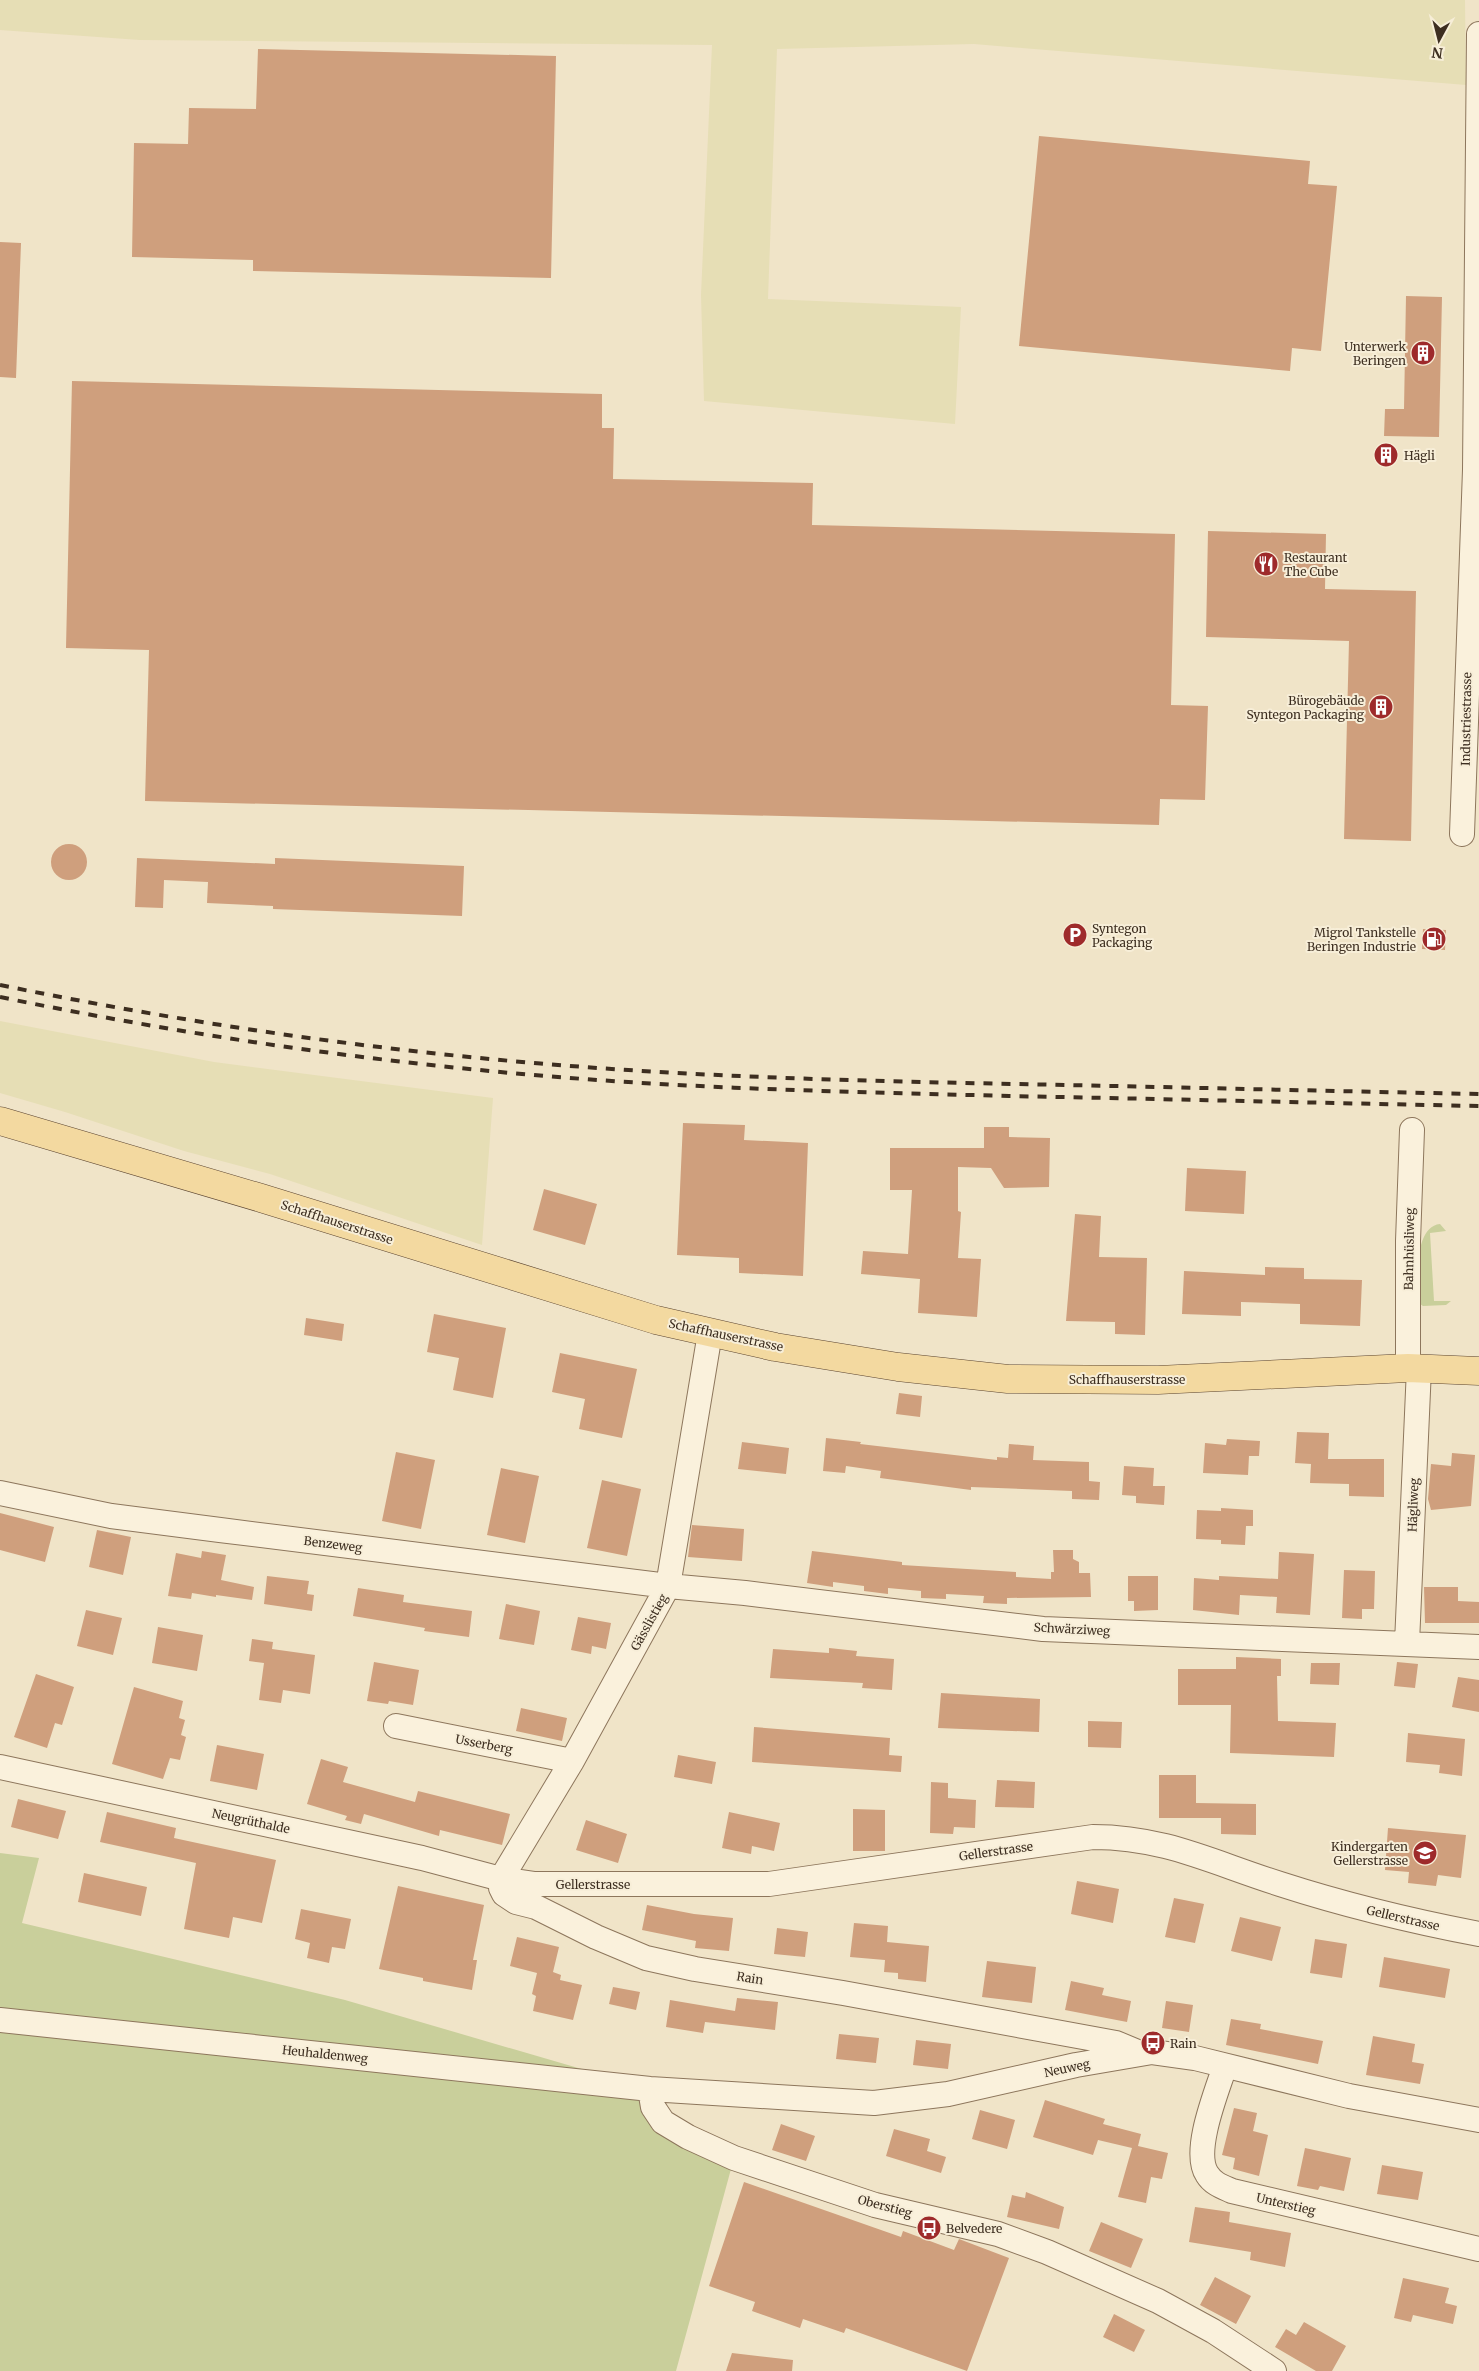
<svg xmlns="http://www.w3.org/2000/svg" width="1479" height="2371" font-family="Merriweather,serif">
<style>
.farmland{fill:#e6deb5}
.green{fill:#c9cf9b}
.building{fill:#cf9f7d}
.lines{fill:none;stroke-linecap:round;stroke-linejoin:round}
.minor-casing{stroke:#8d765c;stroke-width:26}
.primary-casing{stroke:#5b4430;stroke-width:29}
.minor{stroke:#faf1dc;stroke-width:24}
.primary{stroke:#f3d9a0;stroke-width:28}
.rail{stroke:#3d2e20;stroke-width:4;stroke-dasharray:9 9;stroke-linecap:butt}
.labels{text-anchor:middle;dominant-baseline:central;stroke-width:4;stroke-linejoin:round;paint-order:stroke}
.poi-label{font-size:12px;fill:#3d2e20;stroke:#f7eed8;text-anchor:start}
.street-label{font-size:12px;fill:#3d2e20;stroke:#f7eed8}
</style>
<rect width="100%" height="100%" fill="#f0e4c8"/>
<!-- farmland -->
<path class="farmland" d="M0,0h1465l1,85 -492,-41 -197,5 -9,250 193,8 -6,117 -251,-23 -3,-106 11,-250 -572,-5 -140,-10z
M0,1021l214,41 279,36 -11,147 -212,-71 -86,-23 -119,-39 -65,-19z"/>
<!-- green -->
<path class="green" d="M1440,1224l6,7 -16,2 4,68h17l-5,4 -23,1 -6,-4c1,-20 -4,-75 23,-78z
M0,1853l39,5 -17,65 323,77 305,89 3,18 81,51 -58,213h-676z"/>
<!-- building -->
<path class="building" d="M258,49l298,7 -5,222 -298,-7v-11l-121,-3 2,-114 54,1 1,-36 67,1z
M1039,136l271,25 -2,23 29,2 -16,165 -29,-3 -2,23 -271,-25z
M0,242l21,1 -5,135 -16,-1z
M1406,296l36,1 -3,140 -55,-1 1,-27h19z
M72,381l530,13v34h12l-1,51 200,4 -1,42 363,9 -4,171 37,1 -3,94 -45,-1 -1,26 -1014,-24 4,-151 -83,-2z
M1208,531l118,3 -1,55 91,2 -5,250 -67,-2 5,-198 -143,-4z
M51 862a18 18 0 1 1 36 0a18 18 0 1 1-36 0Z
M137,858l138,6v-6l189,8 -2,50 -189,-7v-3l-66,-3 1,-21 -44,-2 -1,28 -28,-1z
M1423,929l23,1 -1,20 -23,-1z
M683,1123l62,2 -1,15 64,3 -5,133 -64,-3v-15l-62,-3z
M984,1127h25v10l41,1 -1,49 -45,1 -13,-20 -33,-1v44l3,1 -3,46 23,1 -4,58 -59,-4 2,-34 -59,-5 2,-23 45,3 4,-64h-22v-42h94z
M1187,1168l59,3 -2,43 -59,-3z
M544,1189l53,15 -12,41 -52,-15z
M1075,1214l26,2 -2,41 48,1 -2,77 -30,-1v-12l-49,-1z
M1265,1267l39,1v11l58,1 -2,46 -60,-2v-20l-59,-2v14l-59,-2 2,-43 81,4z
M434,1314l72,14 -13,70 -40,-8 6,-32 -32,-6z
M306,1318l38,6 -2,17 -38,-6z
M560,1353l77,16 -15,69 -43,-9 6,-30 -33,-7z
M899,1393l23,3 -2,21 -24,-3z
M1297,1432l32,1 -1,26h56v38l-35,-1v-12l-39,-1 1,-19 -16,-1z
M826,1438l35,4 -1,2 137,16v-3l11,1 1,-14 25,2 -1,14 56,2v19l11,1 -1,18 -27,-1v-8l-101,-4v3l-91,-12 1,-7 -35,-5 -1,7 -22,-2z
M1227,1439l33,2 -1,15h-10l-1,19 -45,-2 2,-30 21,2z
M742,1442l47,6 -3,26 -48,-5z
M396,1452l39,8 -14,69 -39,-8z
M1452,1453l23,2 -4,51 -40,4 -3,-11 3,-35 20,2z
M1124,1466l30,2 -1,18h12l-1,19 -28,-2v-7l-14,-1z
M501,1468l38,8 -14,67 -38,-8z
M602,1480l39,9 -14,67 -40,-8z
M1221,1508l32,2v16h-7l-1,19 -24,-1v-4l-25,-1 1,-29 24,1z
M0,1513l54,14 -9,35 -45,-12z
M692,1525l52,4 -2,32 -54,-4z
M97,1530l34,7 -8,38 -34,-8z
M1053,1550h20v9l6,3v11h11l1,24 -84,1v6l-24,-1 1,-7 -38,-2v5l-25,-1v-7l-33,-3v6l-24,-3v-5l-31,-4v5l-26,-4 5,-32 90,11v3l114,7v5l35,2v-7h3z
M202,1551l24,4 -5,25 33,7 -2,13 -36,-5v2l-24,-4 -1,6 -23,-3 8,-43 25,5z
M1279,1552l35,2 -4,61 -34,-2 1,-16 -37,-2 -1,20 -46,-5 1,-32 25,2v-4l59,3z
M1344,1570l31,1 -1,38h-12v10l-20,-1z
M267,1576l42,5 -2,13 7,1 -2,16 -48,-7z
M1128,1576h30v34l-24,1v-10h-6z
M1424,1587h34v14l21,1v21h-54z
M358,1588l46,7 -1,7 69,9 -3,26 -45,-6 1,-3 -72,-12z
M506,1604l34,7 -6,34 -35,-6z
M86,1610l36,8 -9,37 -36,-9z
M578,1617l33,6 -5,26 -14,-3 -1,8 -20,-4z
M158,1627l45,8 -6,36 -45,-8z
M252,1639l21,3 -1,7 43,6 -5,39 -27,-4 -2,13 -22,-3 5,-37 -15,-2z
M829,1648l28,3 -1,5 38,3 -2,31 -30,-2 1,-5 -93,-5 3,-29 56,4z
M1236,1657l45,2v17h-4l1,45 58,2 -2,34 -104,-4 1,-48h-53v-36h58z
M374,1662l45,8 -6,35 -24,-4 -1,3 -21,-3z
M1397,1662l21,2 -3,24 -21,-2z
M1311,1663h29l-1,22 -29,-1z
M36,1674l38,13 -12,38 -7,-2 -8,25 -33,-11z
M1458,1677l21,3v32l-27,-5z
M134,1687l49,14 -4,17 6,2 -4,15 5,2 -6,23 -10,-2 -7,21 -51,-15z
M941,1693l99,6 -1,33 -101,-4z
M521,1708l46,10 -5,23 -46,-10z
M1088,1721l34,1 -1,26 -33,-1z
M754,1727l136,11 -1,17 13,1 -1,16 -149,-10z
M1408,1733l57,6 -3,37 -23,-3 1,-8 -34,-3z
M217,1745l47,9 -7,36 -47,-9z
M678,1755l38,7 -4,22 -38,-7z
M321,1759l27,8 -5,15 72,20 3,-11 92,23 -8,31 -62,-15 -1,6 -75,-22 -3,10 -16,-4 2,-4 -40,-12z
M1159,1775h37v28l60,1v31l-35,-1v-16h-62z
M997,1780l38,2 -1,26 -39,-1z
M931,1782l17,1v15l28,2 -1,28 -21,-1 -1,7 -23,-1z
M18,1799l48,12 -8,28 -47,-12z
M853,1809l32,1v41h-32z
M107,1812l69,16 -2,10 102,22 -14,63 -29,-6 -4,21 -45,-9 12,-66 -96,-21z
M729,1812l51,11 -6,28 -22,-5 -1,8 -29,-6z
M586,1820l41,14 -9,29 -42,-13z
M1388,1828l78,7 -5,43 -23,-3 -2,11 -28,-3 1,-11 -24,-2z
M84,1873l63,14 -6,29 -63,-14z
M1077,1881l42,8 -6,34 -42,-9z
M398,1886l86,19 -11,55h4l-5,30 -49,-9v-3l-44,-9z
M1174,1898l30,6 -9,39 -30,-6z
M647,1905l47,9 39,4 -4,33 -34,-3 1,-7 -54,-11z
M301,1909l50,10 -6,30 -13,-2 -3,16 -22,-5 3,-15 -15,-4z
M1240,1917l41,10 -9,34 -41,-10z
M854,1923l34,3 -1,16 42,4 -3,36 -28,-3v-6l-14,-1 1,-12 -35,-3z
M777,1928l31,4 -3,25 -31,-3z
M517,1937l42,10 -6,25 8,3 -1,5 22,5 -9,35 -40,-9 3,-15 -4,-2 5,-21 -27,-7z
M1315,1939l32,5 -5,34 -32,-5z
M1384,1957l66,12 -5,29 -66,-11z
M987,1961l49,6 -4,36 -50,-6z
M1071,1981l33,7 -2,7 29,6 -4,21 -62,-12z
M613,1987l27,5 -4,18 -27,-6z
M737,1998l41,4 -3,28 -70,-8 -2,11 -37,-6 4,-27 65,11z
M1166,2001l27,4 -4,27 -27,-4z
M1231,2019l30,5 -1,5 63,12 -5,23 -92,-19z
M839,2034l40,4 -3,25 -40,-4z
M1373,2036l42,8 -3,18 12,2 -4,20 -54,-9z
M916,2040l35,4 -3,25 -35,-4z
M1045,2100l60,19 -2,5 38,10 -3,12 30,7 -6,26 -11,-2 -5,26 -28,-6 14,-49 -34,-8 -5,15 -60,-18z
M1234,2108l23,5 -4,18 15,4 -9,41 -26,-7 2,-11 -13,-3z
M980,2110l35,10 -8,29 -35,-10z
M781,2124l34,12 -9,25 -34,-11z
M894,2129l36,10 -3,12 19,6 -5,16 -55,-17z
M1305,2148l46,10 -7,33 -24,-5 -2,4 -21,-4z
M1382,2165l41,7 -5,28 -41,-6z
M744,2182l157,55 2,-6 51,19 5,-11 50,19 -42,113 -121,-43 -2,5 -41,-14 -3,9 -48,-17 3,-9 -46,-16z
M1026,2192l38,15 -5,22 -52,-12 5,-22 13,3z
M1195,2207l35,5 -1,10 62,11 -6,34 -35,-7 1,-8 -62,-10z
M1101,2222l42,17 -12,29 -42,-17z
M1215,2277l36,19 -15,28 -36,-19z
M1403,2278l46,10 -4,15 12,3 -4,18 -40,-9 -2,7 -17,-4z
M1114,2314l31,16 -11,22 -31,-15z
M1304,2322l42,24 -14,25h-16l-41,-24 11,-18 10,6z
M732,2353l61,7 -1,11h-66z"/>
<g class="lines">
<defs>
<path id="minor" d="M1462,834l13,-364 4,-436
M1408,1368v-127l4,-111
M0,1493l111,23 109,14 448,56 77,7 298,36 436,18
M1407,1643l12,-275
M396,1726l176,35
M0,1767l422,91 79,21 34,5h234l324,-47c72,0 120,26 187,47 65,21 131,37 199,50
M501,1879v9l3,6 12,8 20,5 60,30 50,21 49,11 148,24 273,50 24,10
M501,1879l71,-118 96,-175 42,-253
M0,2020l650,69 224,14 74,-9 128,-29 76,-13 43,6 154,38 130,24
M1225,2066c-8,25 -33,85 -18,108 6,10 16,13 25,17l247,58
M650,2089l3,18 10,15 25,15 46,21 141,47 123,29 49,18 111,49 55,30 61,40"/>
<path id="primary" d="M0,1121l261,77 395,122 119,27 123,20 110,12 150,1 250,-12 71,3"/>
</defs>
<!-- minor casing -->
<use href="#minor" class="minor-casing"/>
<!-- primary casing -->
<use href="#primary" class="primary-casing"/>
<!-- minor -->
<use href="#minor" class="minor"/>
<!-- primary -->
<use href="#primary" class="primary"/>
<!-- rail -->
<path class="rail" d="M0,985c181,37 363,64 546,79 157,13 313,17 470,20 154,3 309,7 463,10
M0,997c180,37 363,64 546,79 154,13 308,16 463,20 157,3 313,7 470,10"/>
</g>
<!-- icons -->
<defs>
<symbol id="building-disc" viewBox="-11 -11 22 22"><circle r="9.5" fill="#9e2a2b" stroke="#f7eed8"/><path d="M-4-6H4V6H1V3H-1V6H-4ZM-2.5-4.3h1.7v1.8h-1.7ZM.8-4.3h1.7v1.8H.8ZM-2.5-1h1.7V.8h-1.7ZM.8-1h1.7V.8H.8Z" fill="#fff"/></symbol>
<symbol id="restaurant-disc" viewBox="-11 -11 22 22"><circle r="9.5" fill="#9e2a2b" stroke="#f7eed8"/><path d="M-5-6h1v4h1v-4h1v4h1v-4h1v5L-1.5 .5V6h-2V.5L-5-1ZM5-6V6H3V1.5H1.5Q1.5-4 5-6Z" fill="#fff"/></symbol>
<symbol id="parking-disc" viewBox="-11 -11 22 22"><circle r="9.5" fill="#9e2a2b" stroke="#f7eed8"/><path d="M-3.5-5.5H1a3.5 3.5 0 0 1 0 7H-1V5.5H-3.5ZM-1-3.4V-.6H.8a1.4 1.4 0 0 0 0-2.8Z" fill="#fff"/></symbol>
<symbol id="fuel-disc" viewBox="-11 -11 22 22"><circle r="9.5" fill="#9e2a2b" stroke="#f7eed8"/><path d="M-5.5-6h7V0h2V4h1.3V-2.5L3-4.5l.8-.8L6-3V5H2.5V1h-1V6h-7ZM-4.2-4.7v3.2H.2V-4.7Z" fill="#fff"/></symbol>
<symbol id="school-disc" viewBox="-11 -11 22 22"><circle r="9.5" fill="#9e2a2b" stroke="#f7eed8"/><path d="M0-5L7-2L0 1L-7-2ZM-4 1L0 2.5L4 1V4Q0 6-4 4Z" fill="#fff"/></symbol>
<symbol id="bus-disc" viewBox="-11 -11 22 22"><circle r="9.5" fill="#9e2a2b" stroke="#f7eed8"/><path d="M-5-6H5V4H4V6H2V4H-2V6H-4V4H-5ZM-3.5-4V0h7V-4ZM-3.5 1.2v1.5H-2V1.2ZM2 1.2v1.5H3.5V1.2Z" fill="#fff"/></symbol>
</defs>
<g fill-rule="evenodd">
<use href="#building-disc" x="1409" y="339" width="28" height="28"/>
<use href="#building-disc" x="1372" y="441" width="28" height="28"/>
<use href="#restaurant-disc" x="1252" y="550" width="28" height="28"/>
<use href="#building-disc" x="1367" y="693" width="28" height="28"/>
<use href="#parking-disc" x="1061" y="921" width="28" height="28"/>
<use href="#fuel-disc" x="1420" y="925" width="28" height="28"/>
<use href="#school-disc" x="1411" y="1839" width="28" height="28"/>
<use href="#bus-disc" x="1139" y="2029" width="28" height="28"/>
<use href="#bus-disc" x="915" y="2214" width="28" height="28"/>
</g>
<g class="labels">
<!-- poi labels -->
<g class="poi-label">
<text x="1406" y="346" text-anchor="end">Unterwerk<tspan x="1406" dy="14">Beringen</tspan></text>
<text x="1404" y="455">Hägli</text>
<text x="1284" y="557">Restaurant<tspan x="1284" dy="14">The Cube</tspan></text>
<text x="1364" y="700" text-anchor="end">Bürogebäude<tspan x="1364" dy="14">Syntegon Packaging</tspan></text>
<text x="1092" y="928">Syntegon<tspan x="1092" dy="14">Packaging</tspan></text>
<text x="1416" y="932" text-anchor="end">Migrol Tankstelle<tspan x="1416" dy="14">Beringen Industrie</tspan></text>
<text x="1408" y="1846" text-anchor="end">Kindergarten<tspan x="1408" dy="14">Gellerstrasse</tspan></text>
<text x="1170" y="2043">Rain</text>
<text x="946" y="2228">Belvedere</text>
</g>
<!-- street labels -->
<g class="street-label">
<text transform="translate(1466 719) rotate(-89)">Industriestrasse</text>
<text transform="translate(337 1222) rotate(18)">Schaffhauserstrasse</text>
<text transform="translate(1409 1249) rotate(-89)">Bahnhüsliweg</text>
<text transform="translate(726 1335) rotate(12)">Schaffhauserstrasse</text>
<text x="1127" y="1379">Schaffhauserstrasse</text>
<text transform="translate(1413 1505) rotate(-88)">Hägliweg</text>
<text transform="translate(333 1544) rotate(7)">Benzeweg</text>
<text transform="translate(649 1622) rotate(-61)">Gässlistieg</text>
<text transform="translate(1072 1629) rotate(3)">Schwärziweg</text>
<text transform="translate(484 1744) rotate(11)">Usserberg</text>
<text transform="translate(251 1821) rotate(12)">Neugrüthalde</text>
<text transform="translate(996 1851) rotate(-8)">Gellerstrasse</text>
<text x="593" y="1884">Gellerstrasse</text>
<text transform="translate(1403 1918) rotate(13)">Gellerstrasse</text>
<text transform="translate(750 1978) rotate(9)">Rain</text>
<text transform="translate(325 2054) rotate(6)">Heuhaldenweg</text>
<text transform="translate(1067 2068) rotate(-12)">Neuweg</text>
<text transform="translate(1286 2204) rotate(13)">Unterstieg</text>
<text transform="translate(885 2206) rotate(15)">Oberstieg</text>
</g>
</g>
<!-- north arrow -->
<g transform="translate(1439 40) rotate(187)" stroke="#f7eed8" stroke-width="4" paint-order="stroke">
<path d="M0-4L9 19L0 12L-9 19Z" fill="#3d2e20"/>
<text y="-8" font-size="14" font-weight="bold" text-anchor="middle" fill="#3d2e20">N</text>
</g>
</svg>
